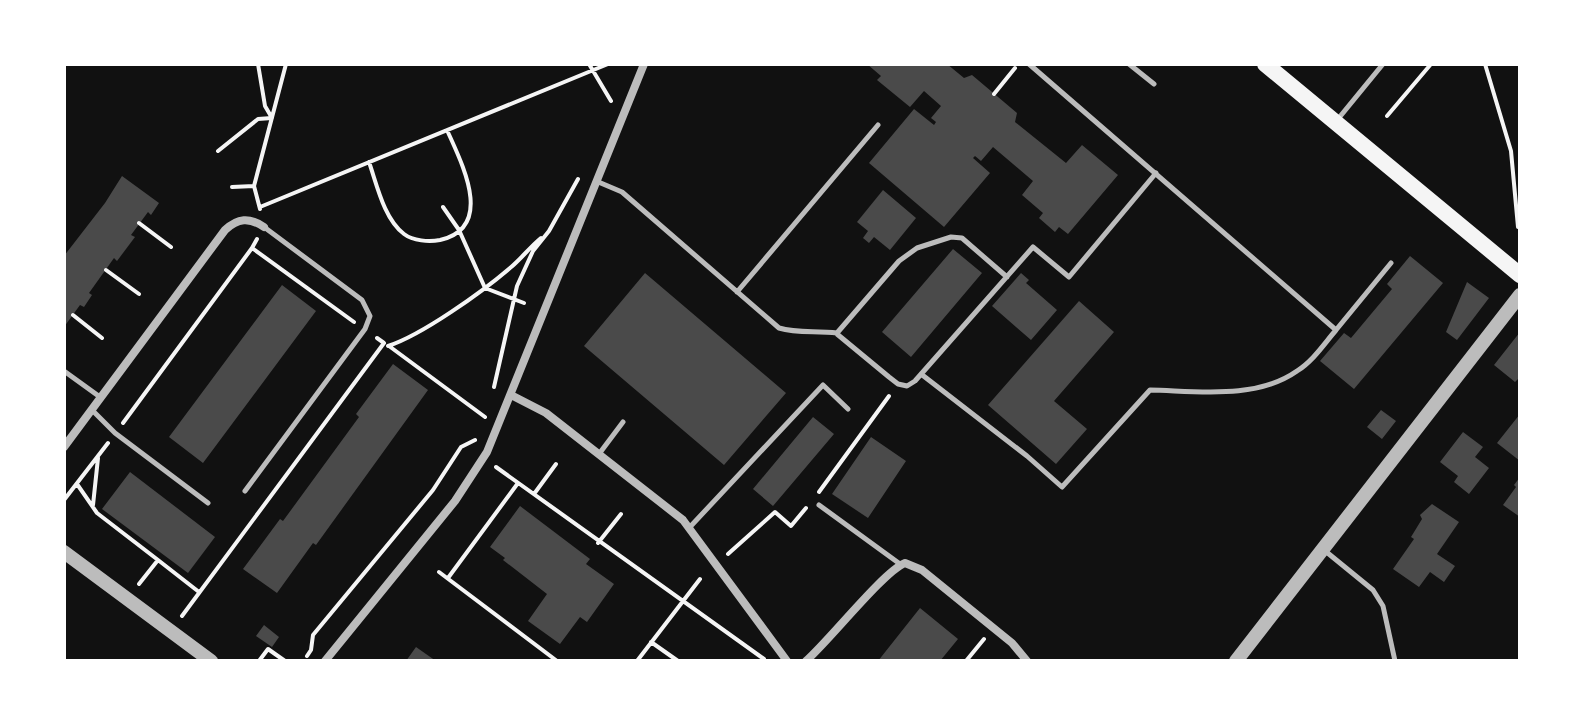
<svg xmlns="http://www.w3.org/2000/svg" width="1584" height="725" font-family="'PT Sans Narrow',sans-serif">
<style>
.building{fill:#4a4a4a}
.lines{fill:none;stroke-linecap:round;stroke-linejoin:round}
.path{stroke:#f5f5f5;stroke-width:4}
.service{stroke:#bcbcbc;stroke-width:5}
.minor{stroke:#bcbcbc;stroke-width:8}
.tertiary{stroke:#bcbcbc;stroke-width:14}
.secondary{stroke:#f5f5f5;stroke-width:16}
</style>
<rect width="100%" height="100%" fill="#111"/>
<!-- building -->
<path class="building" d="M867,64h80l17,14 8,-3 45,38 -2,9 51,41 16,-18 36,30 -50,59 -9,-7 -4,5 -16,-14 4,-5 -21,-18 11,-14 -40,-34 -12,14 -6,-5 -2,2 17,15 -46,54 -75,-64 45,-54 20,16 2,-3 -5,-4 10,-12 -17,-15 -14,16 -33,-27 4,-4z
M122,176l37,27 -8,12 -3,-3 -17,23 4,2 -18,24 -3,-3 -25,35 3,2 -8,12 -4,-2 -16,22v-71l41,-53z
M883,190l33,28 -26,32 -16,-13 -5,6 -6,-5 5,-7 -11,-9z
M953,249l29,24 -71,84 -29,-25z
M1410,256l33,27 -89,106 -34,-28 24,-28 7,5 41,-49 -5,-5z
M645,273l141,120 -62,72 -140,-119z
M1021,273l8,7 -3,3 31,27 -26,30 -39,-34z
M1467,282l22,16 -32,42 -11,-8z
M282,285l34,26 -113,152 -34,-26z
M1079,301l35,31 -60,69 33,28 -31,35 -68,-59z
M1520,332v45l-5,5 -21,-17z
M393,364l35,26 -112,155 -3,-2 -36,50 -34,-24 37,-50 3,2 76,-104 -3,-3z
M1381,410l15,11 -14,18 -15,-12z
M1520,414v47l-23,-18z
M813,417l21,17 -61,72 -20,-17z
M1463,432l20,15 -8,10 14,11 -20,26 -15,-12 4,-6 -18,-14z
M871,437l35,24 -38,57 -36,-24z
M130,472l85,65 -27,36 -86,-64z
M1520,477v40l-17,-12 13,-18 -2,-2z
M1432,504l27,18 -22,32 18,12 -11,16 -14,-10 -11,15 -26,-18 21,-30 -3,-2 11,-18 -2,-4z
M520,506l70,53 -4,5 28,20 -27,38 -7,-5 -20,27 -32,-23 19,-27 -44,-34 2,-2 -15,-11z
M920,608l38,31 -18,22h-62z
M264,625l15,12 -7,10 -16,-11z
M416,647l20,14h-30z"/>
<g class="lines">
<!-- path -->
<path class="path" d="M589,64l22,37
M1485,64l26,87 7,76 2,-8
M994,94l21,-26
M1387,116l44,-52
M218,151l40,-32 14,-1 -7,-12 -7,-42
M369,162c8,23 15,57 35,72 9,7 25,8 36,6 56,-13 21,-78 7,-110
M232,187l22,-1
M260,207l348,-143
M443,207l16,23 26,58 39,15
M260,209l-6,-23 32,-122
M139,223l32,24
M257,239l-5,9 102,74
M106,270l33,24
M73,315l29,23
M388,346c34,-11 94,-54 122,-78 11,-9 20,-21 31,-30
M389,346l96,71
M494,387l23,-101 16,-35 16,-20 29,-52
M123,423l129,-175
M496,467l268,192
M77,484l20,29 61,47 -19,24
M819,492l70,-96
M534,494l22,-30
M64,500l44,-57
M93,505l5,-47
M598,543l23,-29
M728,554l47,-42 16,14 15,-18
M158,560l41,32
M439,572l118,89
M448,578l70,-95
M182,616l202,-273 -7,-5
M651,642l27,19
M307,656l4,-6 2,-15 120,-145 28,-43 14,-7
M259,661l9,-12 17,12
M637,661l63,-82
M966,661l18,-22"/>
<!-- service -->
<path class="service" d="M1029,64l307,266 55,-67
M1129,64l25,20
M1338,119l45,-55
M596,181l26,11 157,136c19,6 38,2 58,5l62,-72 18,-13 34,-11 11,1 45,39
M737,292l141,-167
M837,334l52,43 9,7 9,2 8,-5 118,-134 36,30 87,-104
M64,371l36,26
M921,374l106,82 35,31 88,-97c47,1 106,10 147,-19 16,-10 27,-27 39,-41
M92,410l23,23 93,70
M599,454l24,-32
M245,491l120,-162 5,-13 -8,-16 -98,-73
M819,505l81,59
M689,528l134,-143 25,24
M1324,550l49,40 10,16 12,55"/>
<!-- minor -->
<path class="minor" d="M511,395l35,18 137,107 104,141
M64,447l161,-217c13,-12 24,-13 39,-3
M325,661l130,-160 32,-49 157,-388
M806,661c23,-20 78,-90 99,-98l17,7 90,73 15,18"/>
<!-- tertiary -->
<path class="tertiary" d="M64,552l147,109
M1236,661l284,-366"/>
<!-- secondary -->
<path class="secondary" d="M1265,64l255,211"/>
</g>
<!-- border -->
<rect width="1584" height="725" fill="none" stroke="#ffffff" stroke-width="132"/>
</svg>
